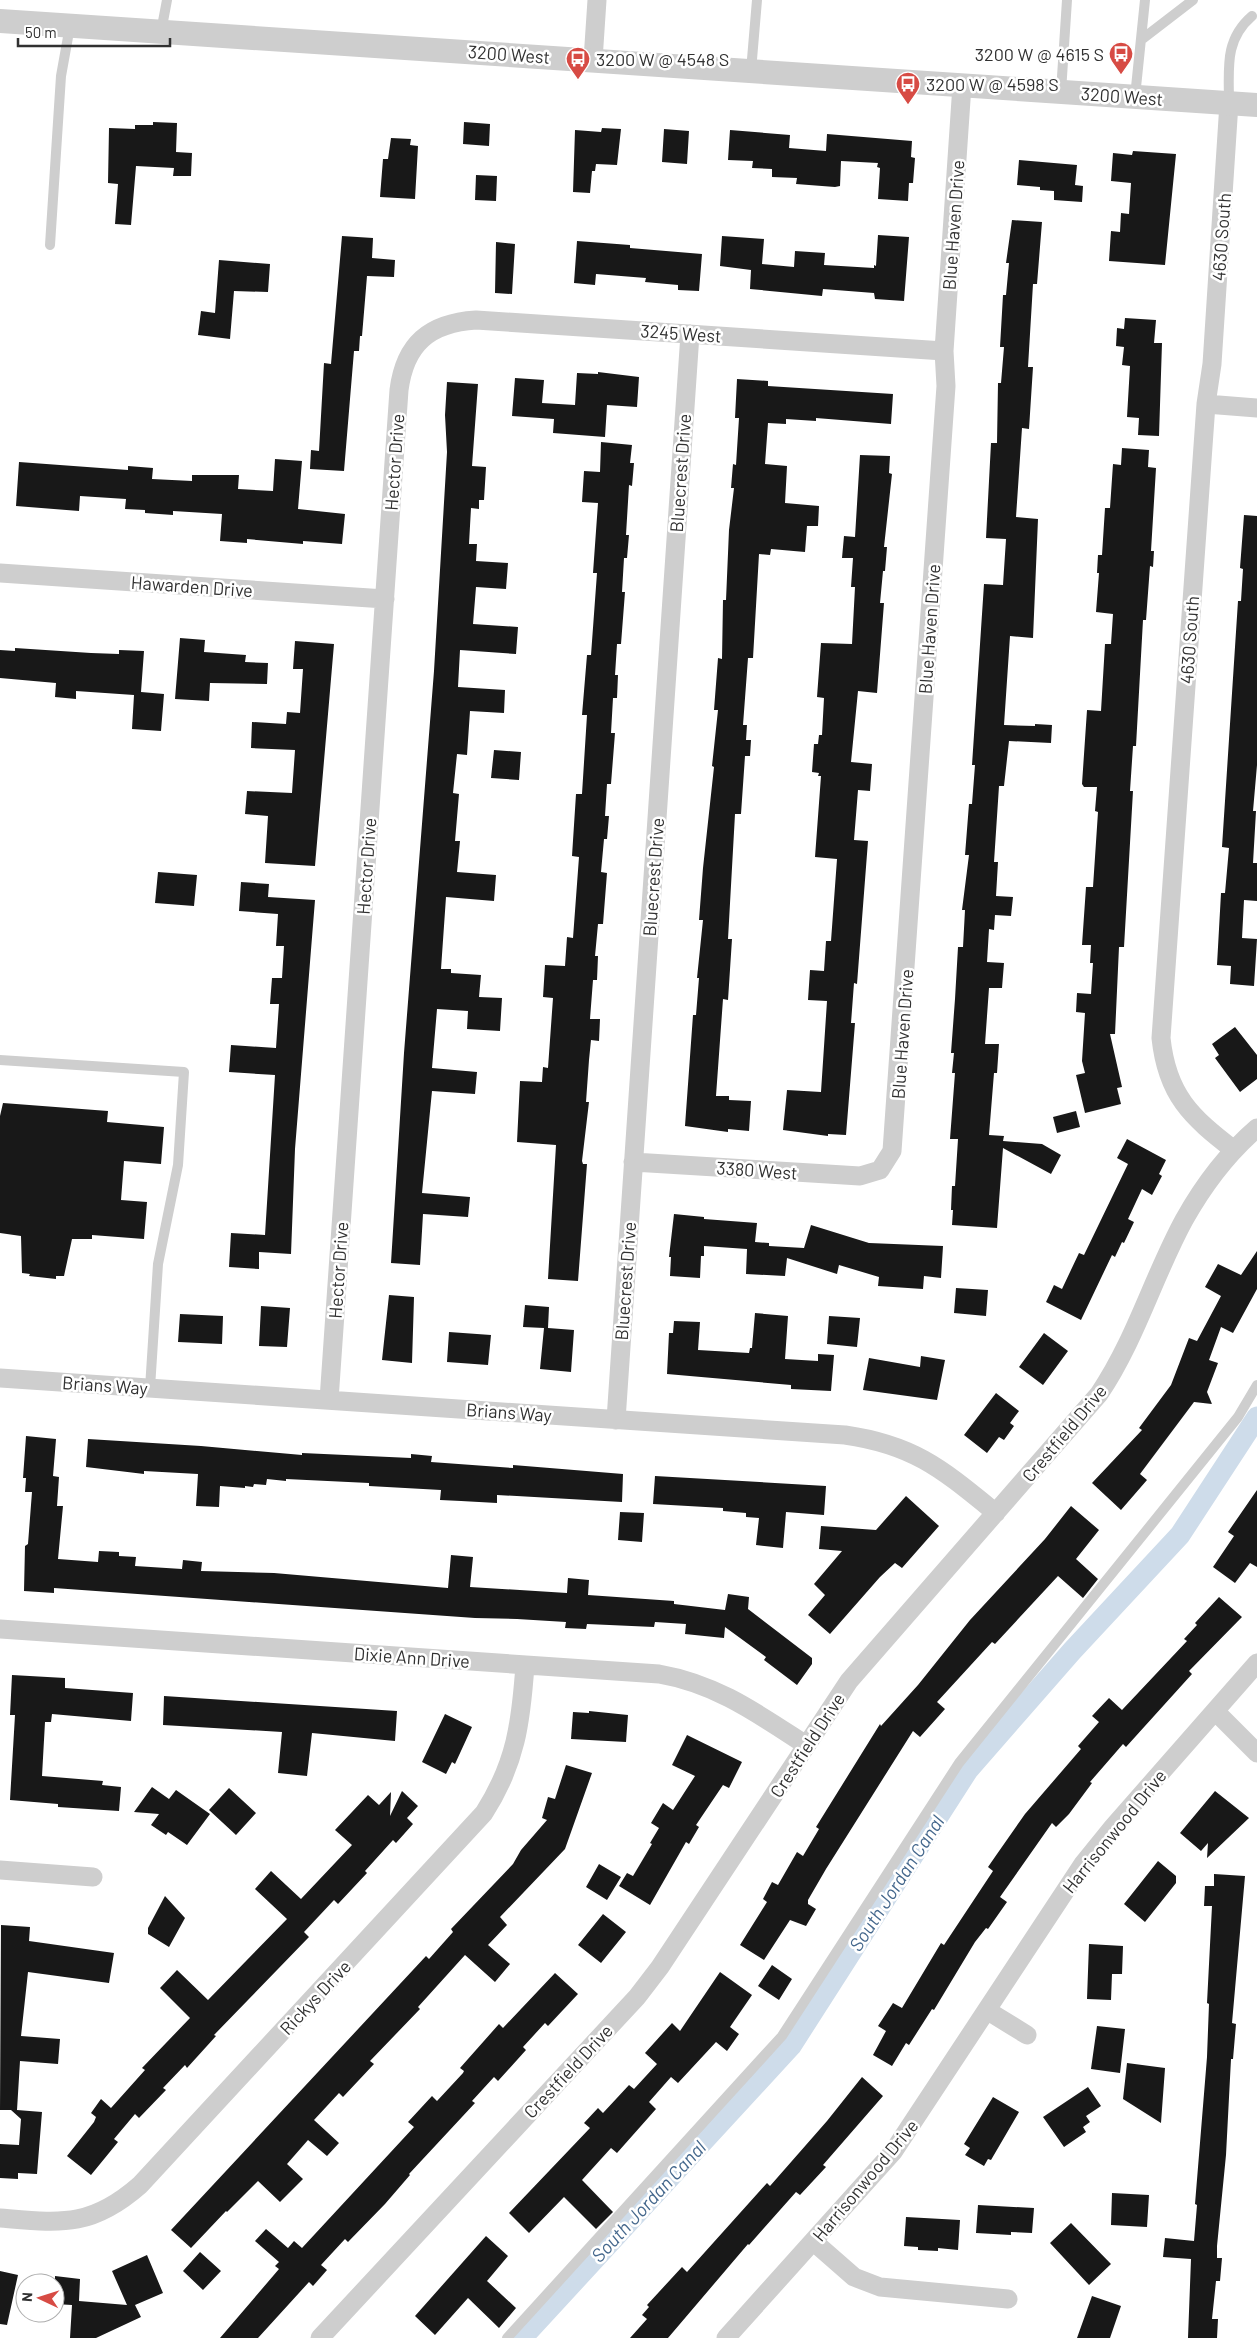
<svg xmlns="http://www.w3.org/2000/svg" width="1257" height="2338" font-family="Barlow,sans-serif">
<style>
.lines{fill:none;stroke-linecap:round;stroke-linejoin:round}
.canal{stroke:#cedcea;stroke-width:21}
.building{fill:#181818}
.service{stroke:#cecece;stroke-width:10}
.minor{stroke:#cecece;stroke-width:19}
.tertiary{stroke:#cecece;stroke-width:24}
.labels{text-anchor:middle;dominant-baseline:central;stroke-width:5;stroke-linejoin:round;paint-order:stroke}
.street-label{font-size:18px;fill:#313131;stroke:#fff}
.poi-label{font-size:18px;fill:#313131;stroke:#fff;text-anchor:start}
.water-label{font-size:19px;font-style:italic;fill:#45688d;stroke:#fff}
</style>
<rect width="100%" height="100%" fill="#fff"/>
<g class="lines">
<!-- canal -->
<path class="canal" d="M522,2338l269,-292 177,-276 104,-119 108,-116 77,-118"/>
</g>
<!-- building -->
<path class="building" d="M153,122l24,1 -1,29 16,1 -1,23h-18l1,-8 -38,-2 -5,59 -16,-1 3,-40 -10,-1 1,-55 26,1v-4h18z
M464,122l26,2 -1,22 -26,-2z
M602,128l19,1 -4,36 -21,-1 -1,7h-3l-2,22 -17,-1 2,-62 26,2z
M664,129l25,2 -2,33 -25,-2z
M730,130l60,5 -1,13 37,3 1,-17 85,7 -1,16 4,1 -2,25h-4l-1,18 -30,-2 2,-31 -3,-1 1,-4 -37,-2 -1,25 -5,1 -39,-3 1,-6 -25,-1v-8l-20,-1 1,-7 -25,-1z
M391,138l20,1 -1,6 8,1 -3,53 -35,-2 3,-38h5z
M1133,151l43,3 -11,111 -56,-4 2,-30 9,1 1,-19 8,1 2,-31 -20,-2 2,-28 19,2z
M1019,160l58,5 -2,20 8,1 -1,16 -28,-2v-9l-14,-1v-3l-23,-2z
M476,175l21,1 -1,25 -21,-1z
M1012,220l30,2 -5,62h-4l-5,83h5l-4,62 -7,-1 -6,89 22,2 -5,119 -23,-2 -6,89 31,1v-2l17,1 -1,18 -42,-2 -5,45h-5l-5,76h4l-2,34 17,1 -2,19 -16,-1 -1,15 -5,-1 -2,33 17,1 -2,25h-13l-4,56h14l-2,29h-3l-5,62 15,1 -1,5 39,3 19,11 -10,19 -48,-26 -6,80 -45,-3 1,-15h-2l1,-24h3l3,-47h-8l5,-66h-3l2,-20h-3l4,-54 3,-52h5l2,-37h-3l7,-55h-4l4,-51h3l3,-39h-3l12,-181 19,1 3,-46 -20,-1 5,-95h6l1,-60h3l3,-36h-4l3,-52h3l3,-32h-3z
M878,235l31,2 -5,64 -29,-2 -1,-6 -51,-4 -1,7 -72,-7 1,-19 -31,-4 2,-30 42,3 -2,25 32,3 1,-16 30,2 -1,12 50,3v-3l2,1z
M342,236l31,2 -1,20 23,2 -1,17 -27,-1 -5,60h-2l-1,15h-5l-10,120 -34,-2 1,-19 8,1 5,-88 7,1z
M577,241l53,4v3l72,6 -3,37 -21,-1v-5l-33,-3 1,-4 -50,-4 -1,11 -21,-2z
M496,242l19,2 -3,50 -17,-1z
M219,260l51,4 -2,28 -34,-1 -4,48 -32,-4 3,-24 14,2z
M1125,318l31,2 -2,23h8l-3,93 -21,-1 1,-17 -12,-1 3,-51 -8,-1 2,-18 -8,-1 1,-18 7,1z
M598,372l41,5 -2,30 -30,-2 -2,32 -52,-4 1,-14 -42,-3 3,-38 29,2 -2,23 33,2 2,-32 21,1z
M737,379l31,2v5l125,8 -2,30 -75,-6v3l-30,-2v5l-18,-1 -3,41 22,2 -2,37 34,3 -1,20h-11l-2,26 -34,-3 -1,6 -11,-1 -6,104h-5l-5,67h4l-1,15h5l-1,16h-5l-4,58h-6l-7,125h4l-4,61 -5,-1 -7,97h13v4l22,1 -2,30 -21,-2v3l-43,-6 8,-111h3l3,-37h-2l6,-58h-4l4,-52 11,-101 -2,-1 6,-56h-4l4,-52 4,1 1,-59h3l3,-70 5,-42h-3l2,-24 3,1 3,-47h-4z
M447,382l31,2 -6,82 14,1 -2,33h-5v9l-8,-1 -2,36h8l-1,17 32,2 -2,26 -30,-2 -3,37 45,3 -2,27 -56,-4 -2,37 47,3 -1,23 -34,-2 -3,44 -10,-1 -4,39 6,1 -4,47h5l-3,31 39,3 -2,26 -48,-4 -5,72h10v4l30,2 -2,22 23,1 -2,33 -33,-2 1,-18 -31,-2 -5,59 45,4 -2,22 -43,-3 -10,102 48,4 -2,20 -45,-3 -3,51 -29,-2 13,-210 30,-382 13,-219 -2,-37z
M601,442l31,3 -2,18h4l-2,23 -3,-1 -3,50h3l-2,23h-3l-2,34h3l-4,52h-4l-2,31h3l-1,23h-4l-2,35h4l-4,51h-4l-2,32h4l-2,23h-3l-3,33 6,1 -4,51h-5l-3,32h3l-1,24h-4l-3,39h10l-1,22 -8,-1 -2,20 -3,42h3l-7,59 1,3h4l-9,117 -30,-2 8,-134 -39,-3 3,-61 22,1 1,-15 5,1 5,-70 -10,-1 2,-32 20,1 2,-29 6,1 6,-81 -7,-1 4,-62h6l5,-79h-5l5,-60h4l6,-82h-4l5,-70 -16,-1 2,-31 16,1z
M1122,448l27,2 -1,17 8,1 -5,83h3l-1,16 -3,-1 -4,54h-3l-7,126h-3l-3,45h3l-9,156h-5l-4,87h-5l12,53 -5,1 4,16 -36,9 -9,-38 9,-2 -3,-12 3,-48 -9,-1 1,-19 14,1 2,-31h-3l1,-18h-9l4,-58h7l5,-75 -3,-1 2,-24h-13l-2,-3 5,-74 14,1 4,-67h6l2,-30 -17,-2 3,-39h-2l1,-18h4l3,-47h5l3,-44 8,1z
M860,455l30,1 -1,17 3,1 -8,73h3l-2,24h-2l-3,32h4l-7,90 -19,-2 -7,71 21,2 -2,27 -12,-1 -4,50 14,1 -11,143 -3,-1 -3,40h4l-9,112 -18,-1v2l-45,-6 4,-40 34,2 6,-91 -19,-1 2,-30 14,1 2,-30h5l6,-82 -22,-2 6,-81h-3l1,-3 -7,-1 2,-28h4l1,-9h3l2,-37 -7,-1 4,-54 31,1 3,-57h-4l2,-29h-11l2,-22 11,1z
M275,459l27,2 -4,48 47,5 -3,30 -39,-3v3l-56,-5v4l-27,-2 2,-27 -49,-3v4l-28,-2v-3l-20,-1 1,-10 -46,-3 -1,15 -63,-5 3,-44 109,8v-4l25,2 -1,11 40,2v-6h47l-1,14 35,2z
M1244,515l13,1v249l-4,46h3l-3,52h4v38l-13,-1 -2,38 15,1 -3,47 -24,-2 1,-18 -14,-1 4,-72h4l4,-45 -7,-1 16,-246h3l2,-32 -3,-1z
M180,638l25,2 -1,12 42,3 -1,7 23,1 -1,21 -57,-1 -1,18 -34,-2z
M295,641l39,3 -19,222 -50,-3 3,-47 -23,-2 2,-23 45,2 3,-43 -44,-2 1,-26 34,2 1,-12 13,1 3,-44h-10z
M15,648l76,5 28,1v-4l25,1 -3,41 23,2 -3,37 -29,-2 2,-34 -58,-4v8l-21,-2 1,-14 -56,-5v-28l15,1z
M494,750l27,2 -2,28 -28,-2z
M158,872l39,3 -3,31 -39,-3z
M241,882l28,2 -1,13 47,3 -20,249 -4,105 -32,-2v17l-30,-2 2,-34 34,2 10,-160 -46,-3 2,-27 45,3 3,-44h-9l2,-26h10l2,-32h-8l2,-32 -39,-3z
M1235,1027l22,28v24l-17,13 -25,-34 4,-3 -7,-11z
M3,1103l105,8 -1,11 57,5 -3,37 -37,-3 -3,39 26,2 -3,37 -52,-4v4h-20l-8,37h-8v3l-27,-3 1,-2 -8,-1 -1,-37 -21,-3v-117z
M1076,1111l4,16 -23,6 -4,-16z
M1127,1139l39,21 -7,14 3,2 -10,19 -10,-6 -14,30 6,3 -10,21 -2,-1 -7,15 -3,-2 -31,65 -35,-18 8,-17 8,4 17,-36 5,2 44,-91 -11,-6z
M674,1214l30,3v2l53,4 -2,19 14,1v3l35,2 7,-23 58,18 74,3 -2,32 -17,-2 -1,13 -45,-3 1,-9 -40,-12 -2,9 -50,-16 -2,18 -39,-2 1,-25 -43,-3v10h-3l-1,22 -30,-2 1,-19h-2z
M1257,1251v38l-24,44 -12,-6 -12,33 9,3 -11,29 5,12 -18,-2 -54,72 7,6 -26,30 -29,-27 50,-53 -3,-2 32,-43 18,-47 8,3 24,-45 -16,-9 13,-23 23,11z
M956,1288l32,2 -2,26 -32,-3z
M389,1295l25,2 -2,66 -30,-3z
M525,1305l24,2 -1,21 26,2 -3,42 -31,-3 4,-41 -21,-1z
M261,1306l29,2 -3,39 -28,-1z
M755,1313l33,3 -3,43 33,2v-7l16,1 -3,36 -40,-2v-4l-124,-11 2,-41h4l1,-12 26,1 -2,28 51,3 1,-5h2z
M180,1314l43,2 -1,28 -44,-2z
M829,1316l31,2 -3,29 -30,-3z
M449,1332l42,3 -3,30 -41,-3z
M1044,1333l24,18 -25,34 -24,-18z
M921,1356l24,4 -8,40 -74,-10 6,-32 51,9z
M996,1393l23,18 -9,12 4,3 -10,14 -5,-3 -12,16 -23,-18z
M26,1436l30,3 -3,37 6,1 -2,29h6l-5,53 40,3 1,-11 20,1v4l17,1 -1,9 47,3 1,-9 19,2 -1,9 73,2 174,15 3,-33 22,2 -3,30 97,6 1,-15 21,2 -1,15 86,6v3l51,6 3,-16 21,3 -1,12 64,49v6l-15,21 -33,-25 2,-3 -41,-30 -1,11 -39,-4 1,-10 -31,-2 -1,5 -67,-3 -1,5 -21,-1 1,-6 -49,-3 -42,-1 -421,-30v5l-30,-2 1,-45 3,-2 4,-52h-7l1,-14h-3z
M88,1439l113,7 101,9v-2l109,5v-4l21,2 -1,6 82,6v-3l110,9 -1,28 -125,-7v8l-36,-2 -21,-1 1,-10 -72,-4v-3l-83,-4v2l-19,-2 -1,6 -12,-1 -1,3 -8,-1v2l-25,-2 -1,21 -23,-1 2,-32 -54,-3v3l-58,-7z
M655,1476l171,10 -2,29 -38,-3 -3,36 -27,-3 3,-27 -13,-1v-4l-23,-2v-3l-70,-4z
M1257,1490v77l-7,-4 -15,20 -22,-16 21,-31 -6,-4z
M906,1496l33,30 -37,42 -7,-5 -15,14 -50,57 -22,-19 17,-20 -11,-11 28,-33 -23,-2 2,-23 55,4z
M1071,1506l28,24 -23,29 22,20 -15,19 -25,-22 -63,68 -3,-2 -55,60 8,7 -25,28 -7,-6 -87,138 -18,31v4l8,5 -10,17 -16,-6 -26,40 -24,-15 27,-43 -4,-3 9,-17 6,3 19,-33 6,4 16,-27 -3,-2 64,-103 1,2 37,-41 52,-65 75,-81z
M620,1512l24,1 -2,29 -24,-2z
M1219,1597l23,20 -53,54 3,3 -66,73 -3,-3 -33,38 2,1 -23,31 -13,13 -4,-4 -52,74 7,5 -19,27 -2,-1 -11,14 -41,68 -2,-1 -23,36 -3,-2 -14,23 -19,-11 13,-24 -8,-5 15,-23 9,5 39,-65 3,2 49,-74 -5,-4 9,-13 28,-40 56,-65 -3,-3 21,-24 -7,-6 17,-18 13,12 65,-69 -3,-2 13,-14 -2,-2z
M12,1675l53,3v10l68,5 -2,28 -79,-7 -1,8h-6l-3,54 61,5 -1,4 19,2 -2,24 -61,-4v-3l-48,-4 5,-85h-5z
M164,1696l233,15 -2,30 -83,-8 -5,43 -29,-3 4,-41 -119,-7z
M589,1711l39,4 -2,27 -55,-3 2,-27 16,1z
M445,1714l27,13 -17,37 -3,-2 -6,12 -24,-12z
M687,1735l55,27 -13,26 -6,-3 -27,40 3,2 -10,17 -3,-2 -36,63 -31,-19 8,-13 6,3 19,-32 -2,-1 9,-15 -8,-5 12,-20 10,7 22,-34 -23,-11z
M566,1765l26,8 -27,76 -65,68 7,8 -19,20 22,19 -15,18 -30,-27 -47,52 2,2 -50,52 4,3 -31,33 -4,-4 -25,27 25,23 -12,13 -19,-16 -21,24 16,15 -23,23 -22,-21 -31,31 -1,-1 -35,37 -20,-18 255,-274 3,3 24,-27 -2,-3 62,-65 8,-14 26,-30 -5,-2 6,-21 7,2z
M152,1787l17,12 7,-9 34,24 -23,31 -19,-13 -2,3 -15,-10 8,-11 -25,-2z
M229,1788l27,25 -20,22 -27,-25z
M402,1791l16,15 -11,12 6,6 -17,19 -3,-3 -28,31 2,2 -29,31 -4,-4 -30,32 5,5 -95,98 2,1 -29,32 -2,-3 -22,23 3,2 -27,28 -4,-4 -21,25 4,3 -27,33 -24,-19 27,-34 2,-5 -5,-4 10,-14 10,9 34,-38 -3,-2 48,-50 -30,-30 17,-18 31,30 79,-81 -32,-30 16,-18 30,28 51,-54 -17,-15 33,-35 11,10 12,-13 -1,24z
M1215,1791l34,27 -42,40 1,-15 -7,8 -21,-18z
M1158,1861l18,15v7l-31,39 -21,-18z
M599,1864l22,13 -14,23 -21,-13z
M1214,1874l31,2 -13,147 4,1 -3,35h-2l-5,96 -9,91v12h5l-2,23h-4l-4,38h6l-1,19h-29l3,-79 -28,-2 2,-19 29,3 3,-36 -2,-1 12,-147 2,-53 -2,-1 5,-97h-8l1,-20h9z
M165,1896l20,22 -16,29 -21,-13v-6z
M603,1914l23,18 -25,31 -23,-18z
M1,1925l29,2 -1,14 85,12 -5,30 -81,-11 -7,64 39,3 -2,25 -38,-3 -3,49 25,2 -5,62 -19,-1v6l-18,-1v-34l19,1 2,-26 -10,-9h-11z
M1089,1944l34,2 -1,28h-10l-1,26 -24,-1z
M772,1965l20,14 -13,21 -21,-14z
M720,1972l32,23 -22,32 9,7 -12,17 -11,-9 -38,41 -7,-6 -22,25 7,7 -39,44 -6,-5 -29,32 31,32 -17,17 -32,-32 -35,36 -20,-20 81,-85 -6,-5 14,-15 5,5 26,-28 5,4 23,-25 -12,-11 27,-30 8,8z
M555,1973l23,21 -30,32 -3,-3 -22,24 3,3 -28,31 -4,-4 -22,24 3,2 -66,71 1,1 -25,29 -37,38 -3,-3 -24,26 6,5 -14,16 -4,-4 -51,56h-38l59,-69 -4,-3 4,-4 -24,-21 11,-12 22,19 6,-7 8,7 112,-121 -6,-5 24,-26 5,5 26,-28 1,-2 -4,-3 39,-44 4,4z
M1097,2026l28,3 -5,44 -29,-4z
M1127,2063l38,5 -4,55 -38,-24z
M862,2077l21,19 -60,69 3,2 -26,28 -4,-3 -47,53 -1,-1 -80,94h-38l17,-19 -5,-4 7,-8 -2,-2 35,-38 5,5 80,-89 3,3 57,-65z
M1088,2087l13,19 -15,10 4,6 -7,5 3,5 -22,15 -21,-30z
M993,2097l26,15 -28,48 -3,-1 -4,7 -19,-11 5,-7 -6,-4z
M1112,2193l37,2 -2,32 -36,-2z
M978,2205l56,3 -2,25 -21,-1v3l-35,-2z
M906,2217l54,3 -2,30 -20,-2v3l-20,-1v-3l-14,-1z
M1071,2223l40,41 -22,21 -39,-42z
M486,2236l22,20 -21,25 29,27 -17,20 -31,-30 -33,37 -20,-19z
M200,2252l21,19 -18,19 -20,-19z
M147,2255l16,38 -28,12 6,12 -45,21h-26l2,-33 -17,-1v-28l25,3 -1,22 48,4 -15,-34z
M0,2271l18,4 -11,50 -7,-1z
M1092,2296l29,10 -11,32h-33z"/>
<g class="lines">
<!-- service -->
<path class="service" d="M161,32l6,-32
M1141,40l52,-40
M751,71l6,-71
M1061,92l6,-92
M1135,97l10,-97
M1229,103c0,-34 -5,-63 23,-87
M50,245l11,-169 9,-50
M0,1060l184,12 -6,93 -20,99 -8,124
M507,2338l275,-302 177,-273 279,-346 19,-32"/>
<!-- minor -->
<path class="minor" d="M593,60l4,-60
M1229,103l-17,261 -6,40 -45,634c6,57 30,79 73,112
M1206,404l51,4
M0,573l385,26
M633,1162l227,14 20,-6 12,-19 54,-765 -2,-35 18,-266
M0,1378l845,57c70,10 98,35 151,78
M329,1400l70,-1010c6,-46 30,-67 77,-70l468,31
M616,1420l74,-1086
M0,1629l659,45c58,10 99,40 147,71
M1215,1711l42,42
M0,1870l93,7
M988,2011l39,24
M0,2218c61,5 91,10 140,-33l344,-372c32,-50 37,-91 41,-148
M814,2242l40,35 26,10 128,12
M320,2338l317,-341 23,-30 189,-286 250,-287c37,-55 54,-117 85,-174 19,-34 44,-67 73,-92
M726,2338l167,-186 190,-288 30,-37 144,-164"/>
<!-- tertiary -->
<path class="tertiary" d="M0,21l1257,84"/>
</g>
<!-- icons -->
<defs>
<symbol id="bus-pin" viewBox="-11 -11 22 30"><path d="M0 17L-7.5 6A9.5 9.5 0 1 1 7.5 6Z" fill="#d74b44" stroke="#fff"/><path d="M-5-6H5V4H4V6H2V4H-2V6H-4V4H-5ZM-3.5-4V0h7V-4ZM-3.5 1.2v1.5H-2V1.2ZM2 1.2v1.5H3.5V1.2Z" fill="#fff"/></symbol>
</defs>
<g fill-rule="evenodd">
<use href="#bus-pin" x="1107" y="40" width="28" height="38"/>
<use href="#bus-pin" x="564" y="45" width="28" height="38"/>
<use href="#bus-pin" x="894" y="70" width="28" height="38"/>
</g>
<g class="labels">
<!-- street labels -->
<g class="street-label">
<text transform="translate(509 54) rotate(4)">3200 West</text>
<text transform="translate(1122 96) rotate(4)">3200 West</text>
<text transform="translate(953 225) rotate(-86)">Blue Haven Drive</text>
<text transform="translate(1221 237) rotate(-86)">4630 South</text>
<text transform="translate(681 333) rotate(4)">3245 West</text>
<text transform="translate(394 462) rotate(-86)">Hector Drive</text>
<text transform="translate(680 473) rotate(-86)">Bluecrest Drive</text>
<text transform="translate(192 586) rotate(4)">Hawarden Drive</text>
<text transform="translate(929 629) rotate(-86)">Blue Haven Drive</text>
<text transform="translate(1189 640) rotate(-86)">4630 South</text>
<text transform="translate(366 866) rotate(-86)">Hector Drive</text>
<text transform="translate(653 877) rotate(-86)">Bluecrest Drive</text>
<text transform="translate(902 1034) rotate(-86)">Blue Haven Drive</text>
<text transform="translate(757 1170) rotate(4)">3380 West</text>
<text transform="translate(338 1270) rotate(-86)">Hector Drive</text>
<text transform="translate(625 1281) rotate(-86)">Bluecrest Drive</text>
<text transform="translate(105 1385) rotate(4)">Brians Way</text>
<text transform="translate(509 1412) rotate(4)">Brians Way</text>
<text transform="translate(1064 1433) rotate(-50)">Crestfield Drive</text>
<text transform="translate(412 1657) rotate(4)">Dixie Ann Drive</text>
<text transform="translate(807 1745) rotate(-57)">Crestfield Drive</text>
<text transform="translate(1114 1831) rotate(-51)">Harrisonwood Drive</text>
<text transform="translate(315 1997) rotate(-47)">Rickys Drive</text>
<text transform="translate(568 2071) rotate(-47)">Crestfield Drive</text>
<text transform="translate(865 2180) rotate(-50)">Harrisonwood Drive</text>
</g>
<!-- poi labels -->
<g class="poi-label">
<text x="1104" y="54" text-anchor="end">3200 W @ 4615 S</text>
<text x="596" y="59">3200 W @ 4548 S</text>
<text x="926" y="84">3200 W @ 4598 S</text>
</g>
<!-- water labels -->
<g class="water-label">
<text transform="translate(896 1883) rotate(-57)">South Jordan Canal</text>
<text transform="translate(648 2201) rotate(-47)">South Jordan Canal</text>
</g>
</g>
<!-- north arrow -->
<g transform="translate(40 2298) rotate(274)"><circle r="24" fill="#ffffff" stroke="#adadad"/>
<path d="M0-4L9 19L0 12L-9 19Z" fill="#d74b44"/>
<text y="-8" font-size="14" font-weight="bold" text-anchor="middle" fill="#313131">N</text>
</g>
<!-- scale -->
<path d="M18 38v8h152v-8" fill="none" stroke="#313131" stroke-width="2.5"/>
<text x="25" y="38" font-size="15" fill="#313131" stroke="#ffffff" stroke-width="4" paint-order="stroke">50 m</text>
</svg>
